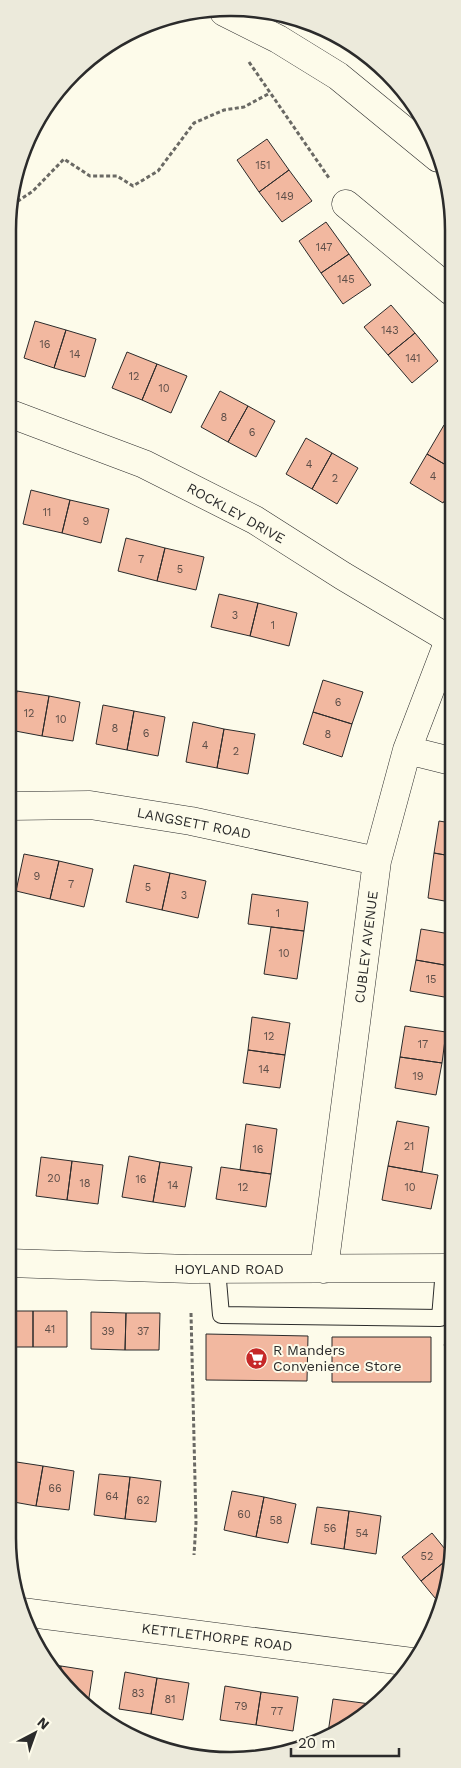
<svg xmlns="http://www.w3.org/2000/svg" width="461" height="1768" font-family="'Work Sans',sans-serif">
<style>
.building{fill:#f2b8a0;stroke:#2b2b2b}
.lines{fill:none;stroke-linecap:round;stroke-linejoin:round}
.service-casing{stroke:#2b2b2b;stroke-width:18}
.minor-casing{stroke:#2b2b2b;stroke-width:29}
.tertiary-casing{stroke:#2b2b2b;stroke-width:29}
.path{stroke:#6a6964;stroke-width:3;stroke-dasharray:4 2.5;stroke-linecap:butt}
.service{stroke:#fdfbea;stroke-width:16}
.minor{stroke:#fdfbea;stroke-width:28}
.tertiary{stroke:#fdfbea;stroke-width:28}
.labels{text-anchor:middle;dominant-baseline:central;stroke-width:4;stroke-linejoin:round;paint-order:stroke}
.number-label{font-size:11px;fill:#5d4e48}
.street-label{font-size:14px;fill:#2b2b2b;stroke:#fdfbea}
.poi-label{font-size:14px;fill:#2b2b2b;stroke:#fdfbea;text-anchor:start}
.rim{fill:none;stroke:#2b2b2b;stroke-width:2.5}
</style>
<rect width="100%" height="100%" fill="#fdfbea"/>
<!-- building -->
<path class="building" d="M267,139l22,31 -30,22 -22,-32z
M289,170l23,31 -30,21 -23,-30z
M326,222l23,32 -28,19 -22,-32z
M349,254l22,31 -28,19 -22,-31z
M391,305l24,28 -27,22 -24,-28z
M35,321l31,9 -12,38 -30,-10z
M66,330l30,9 -11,38 -31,-9z
M415,333l23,28 -26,22 -24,-28z
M127,352l30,12 -15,36 -30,-12z
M157,364l30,12 -16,37 -29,-13z
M220,391l28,15 -20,36 -27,-15z
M248,406l27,15 -19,36 -28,-15z
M444,425l7,4v39l-24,-14z
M306,438l26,15 -20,36 -26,-15z
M332,453l26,15 -21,36 -25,-15z
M427,454l24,14v22l-8,13 -33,-20z
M31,490l39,10 -8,33 -39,-9z
M70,500l39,9 -8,34 -39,-10z
M126,538l39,10 -8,33 -39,-10z
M165,548l39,9 -8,33 -39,-9z
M219,594l39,9 -8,33 -39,-9z
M258,603l39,10 -8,33 -39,-10z
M323,680l40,12 -11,32 -39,-12z
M17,691l32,5 -7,40 -32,-6z
M49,696l31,6 -7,39 -31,-5z
M103,705l31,6 -7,39 -31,-6z
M134,711l31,6 -7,39 -31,-6z
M313,712l39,12 -10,33 -39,-13z
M193,722l31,7 -7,39 -31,-6z
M224,729l31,5 -7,40 -31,-6z
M439,821l12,2v33l-17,-3z
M434,853l17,3 -1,46 -22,-4z
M24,854l35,7 -9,38 -34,-8z
M59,861l34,8 -9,38 -34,-8z
M134,865l36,8 -8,37 -36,-8z
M170,873l36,8 -8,37 -36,-8z
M252,894l56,8 -4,29 -56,-7z
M271,927l33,4 -7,48 -33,-5z
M421,929l29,5v32l-34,-6z
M416,960l34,6v32l-40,-7z
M252,1017l38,6 -5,32 -37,-5z
M405,1026l41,6 -4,31 -42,-6z
M248,1050l37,5 -5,33 -37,-5z
M400,1057l42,6 -6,32 -41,-7z
M397,1121l32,6 -7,45 -34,-6z
M246,1124l31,5 -6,45 -31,-4z
M129,1156l31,6 -7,40 -31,-5z
M41,1157l31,4 -5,39 -31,-4z
M72,1161l31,4 -5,39 -31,-4z
M160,1162l32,5 -7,40 -32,-5z
M388,1166l50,9 -7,34 -49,-9z
M221,1167l50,7 -5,33 -50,-8z
M8,1311h25v36h-25z
M33,1311h34v36h-34z
M91,1312l35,1 -1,37 -34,-1z
M126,1313h34l-1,37h-34z
M206,1334l102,2 -1,45 -101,-1z
M332,1337h99v45h-99z
M10,1461l33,5 -7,40 -28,-5v-21z
M43,1466l31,5 -5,39 -33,-4z
M99,1474l31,3 -5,42 -31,-4z
M130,1477l31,4 -5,41 -31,-3z
M232,1491l32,6 -8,40 -32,-7z
M264,1497l32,7 -8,39 -32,-6z
M317,1507l32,4 -5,38 -33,-5z
M349,1511l32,5 -5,38 -32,-5z
M432,1533l17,21v4l-28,23 -19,-24z
M449,1558v23l-9,23 -19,-23z
M50,1664l11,2 -2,12z
M61,1666l32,5 -5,33 -25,-19 -4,-7z
M125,1672l32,6 -6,36 -32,-5z
M157,1678l32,5 -6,37 -32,-6z
M225,1686l36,6 -5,33 -36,-5z
M261,1692l37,5 -5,34 -37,-6z
M333,1699l37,5 -1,7 -3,4 -38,18z"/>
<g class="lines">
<defs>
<path id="service" d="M217,1269l4,46 219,3 4,-49"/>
<path id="minor" d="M346,204l105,87
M11,414l133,50 111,56 88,56 106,63
M407,750l44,11
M10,806l80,-1 101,16 186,40
M8,1263l182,6 260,-1
M324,1269l53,-408 30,-111 44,-115
M22,1612l390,50"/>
<path id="tertiary" d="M224,12l54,27 60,37 100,82"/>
</defs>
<!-- service casing -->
<use href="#service" class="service-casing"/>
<!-- minor casing -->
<use href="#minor" class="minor-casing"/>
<!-- tertiary casing -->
<use href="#tertiary" class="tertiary-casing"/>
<!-- path -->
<path class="path" d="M249,62l80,116
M12,205l21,-14 31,-32 26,17h27l16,10 25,-15 36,-48 30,-13 20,-3 26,-14
M191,1313l5,210 -2,32
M445,1344l5,19"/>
<!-- service -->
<use href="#service" class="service"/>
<!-- minor -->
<use href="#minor" class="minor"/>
<!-- tertiary -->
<use href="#tertiary" class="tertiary"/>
</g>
<!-- icons -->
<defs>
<symbol id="supermarket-disc" viewBox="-11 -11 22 22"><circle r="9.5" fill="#c62828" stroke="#fdfbea"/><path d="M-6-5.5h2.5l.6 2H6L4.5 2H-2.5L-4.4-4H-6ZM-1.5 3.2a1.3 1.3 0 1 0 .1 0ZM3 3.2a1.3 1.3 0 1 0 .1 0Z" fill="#fff"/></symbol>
</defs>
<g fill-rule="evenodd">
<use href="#supermarket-disc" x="244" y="1346" width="25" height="25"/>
</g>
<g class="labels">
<!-- number labels -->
<g class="number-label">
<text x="263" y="165">151</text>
<text x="285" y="196">149</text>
<text x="324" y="247">147</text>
<text x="346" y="279">145</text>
<text x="390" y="330">143</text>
<text x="45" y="344">16</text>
<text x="75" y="354">14</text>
<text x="413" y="358">141</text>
<text x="134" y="376">12</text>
<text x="164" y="388">10</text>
<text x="224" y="417">8</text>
<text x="252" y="432">6</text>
<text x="309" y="464">4</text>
<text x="433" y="476">4</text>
<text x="335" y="478">2</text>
<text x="47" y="512">11</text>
<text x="86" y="521">9</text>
<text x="141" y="559">7</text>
<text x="180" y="569">5</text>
<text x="235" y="615">3</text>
<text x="273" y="625">1</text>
<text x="338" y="702">6</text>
<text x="29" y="713">12</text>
<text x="61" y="719">10</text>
<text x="115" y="728">8</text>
<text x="146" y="733">6</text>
<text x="328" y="734">8</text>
<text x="205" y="745">4</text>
<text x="236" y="751">2</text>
<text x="37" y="876">9</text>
<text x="71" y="884">7</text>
<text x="148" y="887">5</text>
<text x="184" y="895">3</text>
<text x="278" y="913">1</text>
<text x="284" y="953">10</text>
<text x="431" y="979">15</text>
<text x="269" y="1036">12</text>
<text x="423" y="1044">17</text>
<text x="264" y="1069">14</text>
<text x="418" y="1076">19</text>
<text x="409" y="1146">21</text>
<text x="258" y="1149">16</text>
<text x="54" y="1178">20</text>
<text x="141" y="1179">16</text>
<text x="85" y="1183">18</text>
<text x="173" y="1185">14</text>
<text x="243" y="1187">12</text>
<text x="410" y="1187">10</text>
<text x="50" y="1329">41</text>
<text x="108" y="1331">39</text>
<text x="143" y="1331">37</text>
<text x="55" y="1488">66</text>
<text x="112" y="1496">64</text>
<text x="143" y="1500">62</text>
<text x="244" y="1514">60</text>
<text x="276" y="1520">58</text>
<text x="330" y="1528">56</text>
<text x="362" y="1533">54</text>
<text x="427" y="1556">52</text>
<text x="138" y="1693">83</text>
<text x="170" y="1699">81</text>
<text x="241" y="1706">79</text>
<text x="277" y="1711">77</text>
</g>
<!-- street labels -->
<g class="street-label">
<text transform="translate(236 513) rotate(29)">ROCKLEY DRIVE</text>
<text transform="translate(194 823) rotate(11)">LANGSETT ROAD</text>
<text transform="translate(366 947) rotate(-83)">CUBLEY AVENUE</text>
<text x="229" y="1269">HOYLAND ROAD</text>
<text transform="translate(217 1637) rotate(7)">KETTLETHORPE ROAD</text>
</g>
<!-- poi labels -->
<g class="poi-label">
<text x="273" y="1350">R Manders<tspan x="273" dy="16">Convenience Store</tspan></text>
</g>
</g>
<!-- crop -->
<path d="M0 0H461V1768H0ZM230 16H231A214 214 0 0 1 445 230V1538A214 214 0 0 1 231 1752H230A214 214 0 0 1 16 1538V230A214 214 0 0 1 230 16Z" fill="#eceadb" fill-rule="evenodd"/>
<path class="rim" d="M230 16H231A214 214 0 0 1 445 230V1538A214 214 0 0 1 231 1752H230A214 214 0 0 1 16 1538V230A214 214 0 0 1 230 16Z"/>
<!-- north arrow -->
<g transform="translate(35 1733) rotate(41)" stroke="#fdfbea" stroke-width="4" paint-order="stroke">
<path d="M0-4L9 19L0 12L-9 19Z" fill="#2b2b2b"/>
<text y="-8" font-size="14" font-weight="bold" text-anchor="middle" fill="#2b2b2b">N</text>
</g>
<!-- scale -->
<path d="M291 1748v8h108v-8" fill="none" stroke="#2b2b2b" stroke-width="2.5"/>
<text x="298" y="1748" font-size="15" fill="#2b2b2b" stroke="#fdfbea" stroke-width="4" paint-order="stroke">20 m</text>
</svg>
